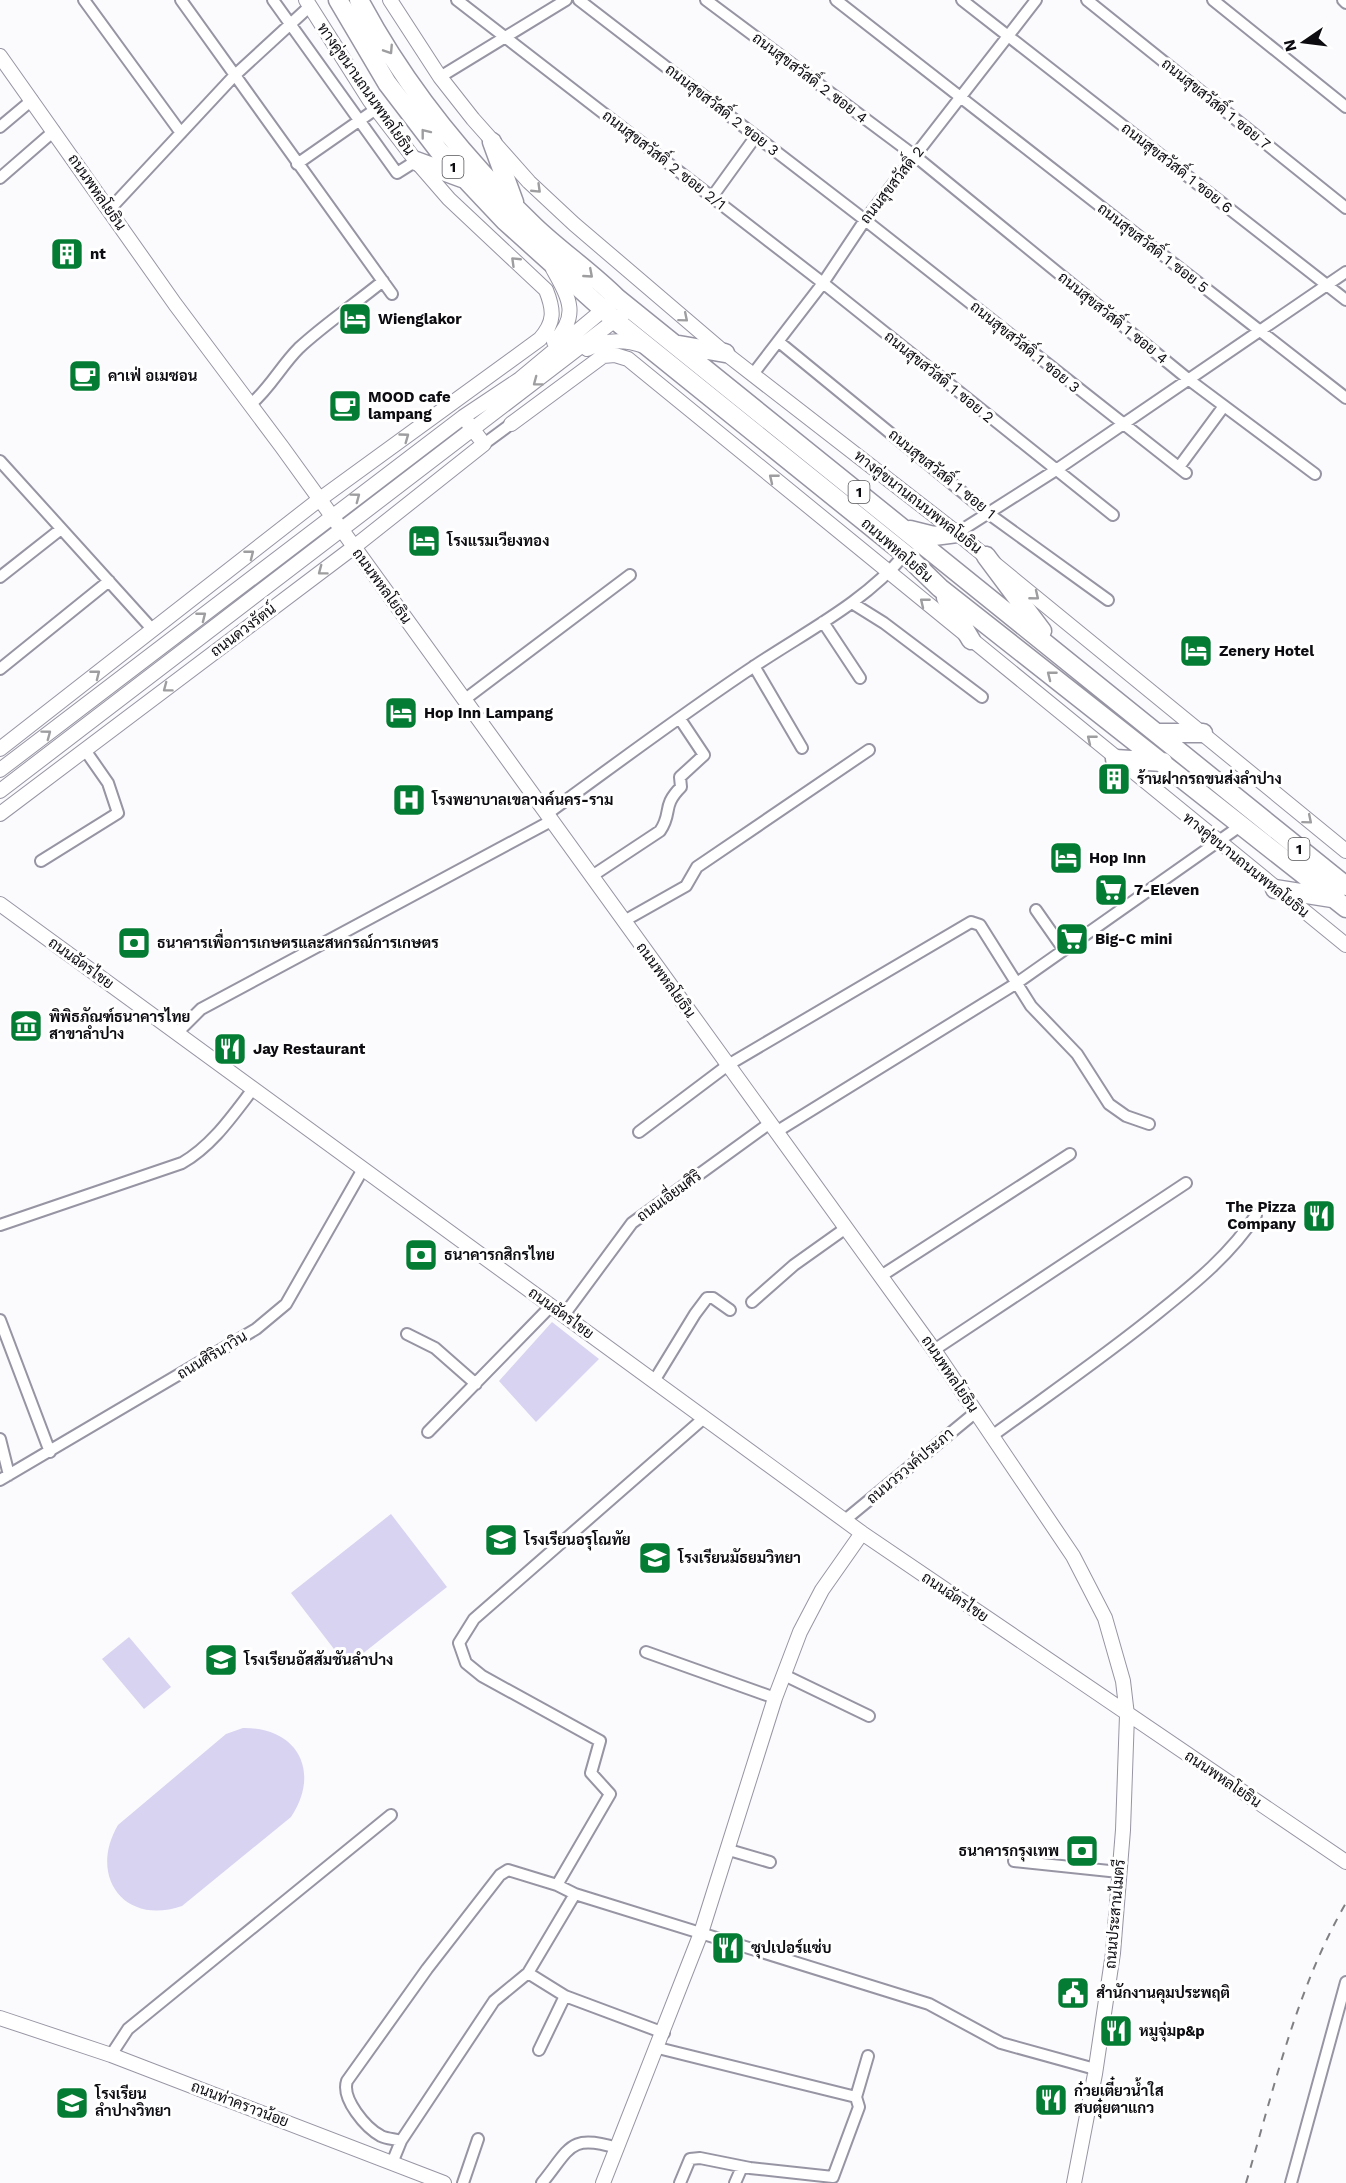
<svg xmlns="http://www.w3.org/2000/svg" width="1346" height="2183" font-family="'Work Sans',Sarabun,sans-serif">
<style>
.green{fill:#d7d3f1}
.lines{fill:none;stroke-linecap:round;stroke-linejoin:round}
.street-casing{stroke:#9795a3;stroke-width:14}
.secondary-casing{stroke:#9795a3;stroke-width:16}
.highway-casing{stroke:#9795a3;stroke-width:21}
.street{stroke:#fff;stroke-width:10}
.secondary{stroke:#fff;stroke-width:14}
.highway{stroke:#fff;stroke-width:18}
.rail{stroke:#808084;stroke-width:2;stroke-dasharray:8 8;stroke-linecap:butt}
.oneway{stroke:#9e9ea0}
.labels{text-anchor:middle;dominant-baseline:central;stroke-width:6;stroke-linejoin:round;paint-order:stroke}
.shield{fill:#fff;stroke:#555558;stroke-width:1.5}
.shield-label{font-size:14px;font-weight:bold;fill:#0c0c11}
.street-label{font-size:15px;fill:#0c0c11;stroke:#fff}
.poi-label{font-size:15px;font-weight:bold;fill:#0c0c11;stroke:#fff;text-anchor:start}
</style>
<rect width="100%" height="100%" fill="#fbfafd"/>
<!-- green -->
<path class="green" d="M552,1322l47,37 -63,63 -37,-41z
M391,1514l56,73 -100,79 -56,-73z
M129,1637l42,50 -27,22 -42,-50z
M243,1728c55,-1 78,44 48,89l-109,89c-58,20 -94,-30 -64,-81l108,-91z"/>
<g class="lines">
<defs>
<path id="street" d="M84,0l97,133
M181,0l211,294
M273,0l124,173 19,-12
M457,0l366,283 290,232
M579,0l286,220 321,253
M706,0l209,156 273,223 127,95
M836,0l510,398
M962,0l384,300
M1087,0l259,208
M1213,0l133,107
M1343,0l3,3
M440,77l126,-77
M0,127l32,-27
M297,164l79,-55
M0,178l54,-47
M712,197l44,-61
M110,209l124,-133 75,-69
M779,342l210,172 119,86
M753,374l70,-91 42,-63 171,-220
M251,404c19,-16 30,-38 48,-56 26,-24 56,-44 84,-67
M484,444l27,-20
M0,461l153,169
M1179,467l45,-61
M957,533l99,-63 290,-198
M0,577l61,-48
M852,603l32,20 98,74
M823,622l37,56
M754,666l48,82
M0,669l109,-88
M464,700l166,-125
M547,814c69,-50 138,-102 209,-149 51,-34 109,-63 149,-111
M41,861l77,-48 -10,-30 -23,-33
M592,876l68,-45c13,-19 1,-24 21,-44l-1,-10 24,-22 -24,-36
M1036,910l28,40
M624,921l62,-35 11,-19 172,-117
M177,1033l24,-24 350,-188
M639,1132l89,-67 243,-143 9,3 51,81 46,48 32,50 17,12 23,8
M776,1132l241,-149 226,-159
M0,1225l182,-62c30,-17 51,-48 71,-74
M881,1276l189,-122
M752,1302l42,-37 52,-37
M564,1315l68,-92 138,-100
M0,1320l50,132
M407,1334l28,14 41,36
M934,1350l252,-167
M654,1381l41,-67 12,-16h6l17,12
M428,1432l123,-126
M992,1436c56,-41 113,-80 167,-124 35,-28 73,-59 97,-97
M0,1439l9,36
M0,1480l256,-151 30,-25 77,-135
M845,1520l131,-108
M646,1652l129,46
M784,1675l85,41
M729,1850l41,12
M1014,1861l105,11
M557,1885l53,-91 -19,-21 9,-32 -118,-65 -16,-13 -7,-20 15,-24 230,-201
M528,1973l37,23 99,37
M658,2048l198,49
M539,2050l26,-54
M111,2055l17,-26 263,-214
M401,2141l93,-140 34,-28 47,-79
M392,2163l9,-22c-6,-2 -14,-2 -20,-5 -15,-8 -40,-37 -34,-55l80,-112 73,-94 8,-5 49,15 18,9 354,110 72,39 94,26
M463,2183l15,-44
M542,2183c28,-34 27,-50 75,-35
M680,2183l10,-24 10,-1 50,10 83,9 26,-70 -3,-10 12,-41
M735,2183l7,-16
M1291,2183l55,-201"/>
<path id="secondary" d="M390,0l50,77 33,42 56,63 45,42 151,129 232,180 389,318
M0,56l175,248 107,143 652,903 139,206 32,62 18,63 4,34 -4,115 -10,123 -18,121 -21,109
M553,269c16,29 27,46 1,73
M587,349c19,-10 37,-10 57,-3
M511,424l92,-68 12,-1 13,4 718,586
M0,749l316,-247 224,-163c15,-17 14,-29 6,-49l-97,-91 -33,-38 -46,-60 -64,-101
M0,770l463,-353 57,-38 89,-74
M0,791l623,-477
M0,814l354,-267 130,-103 -16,-21
M0,904l862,629 484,329
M0,2018l111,37 333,128
M603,2183l98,-250 74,-235 25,-66 22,-42 40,-57"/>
<path id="highway" d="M338,0l49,83 52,68 66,70 111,100 289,233 35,34 406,320
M359,0c45,85 106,160 175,226 26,25 57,46 83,72l729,588
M492,142l22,60
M416,161l46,17
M679,345l46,8
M910,530l24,6 23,-3
M986,556l56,75
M946,598l25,42
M1157,733h46
M1115,759l48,3
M1275,889l57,9"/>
</defs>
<!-- street casing -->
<use href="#street" class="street-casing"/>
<!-- secondary casing -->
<use href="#secondary" class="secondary-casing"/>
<!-- highway casing -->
<use href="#highway" class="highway-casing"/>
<!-- street -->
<use href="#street" class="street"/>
<!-- secondary -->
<use href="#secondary" class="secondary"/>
<!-- highway -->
<use href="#highway" class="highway"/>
<!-- rail -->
<path class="rail" d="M1246,2183c28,-94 50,-194 100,-280"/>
</g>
<!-- one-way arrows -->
<defs><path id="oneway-chevron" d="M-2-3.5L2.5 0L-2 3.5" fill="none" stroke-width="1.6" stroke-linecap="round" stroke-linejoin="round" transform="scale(1.5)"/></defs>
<g class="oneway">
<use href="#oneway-chevron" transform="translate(389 50) rotate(57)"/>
<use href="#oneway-chevron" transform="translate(425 133) rotate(-128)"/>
<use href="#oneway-chevron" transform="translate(537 189) rotate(44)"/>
<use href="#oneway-chevron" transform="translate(515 261) rotate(-136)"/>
<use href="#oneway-chevron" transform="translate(589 274) rotate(41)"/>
<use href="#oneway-chevron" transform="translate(684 318) rotate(40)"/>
<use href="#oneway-chevron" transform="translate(537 382) rotate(143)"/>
<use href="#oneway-chevron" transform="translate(405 437) rotate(-36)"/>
<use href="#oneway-chevron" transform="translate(773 478) rotate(-141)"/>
<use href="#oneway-chevron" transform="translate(356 497) rotate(-37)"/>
<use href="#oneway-chevron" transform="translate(250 554) rotate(-38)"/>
<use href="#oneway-chevron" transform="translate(322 571) rotate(143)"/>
<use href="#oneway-chevron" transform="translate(1035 596) rotate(39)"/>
<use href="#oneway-chevron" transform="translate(924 602) rotate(-141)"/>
<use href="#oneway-chevron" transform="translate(202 616) rotate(-38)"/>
<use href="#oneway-chevron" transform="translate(96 674) rotate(-38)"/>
<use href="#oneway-chevron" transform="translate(1051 675) rotate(-142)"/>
<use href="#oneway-chevron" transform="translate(167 688) rotate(143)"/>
<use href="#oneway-chevron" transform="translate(47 734) rotate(-37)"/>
<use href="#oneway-chevron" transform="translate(1091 739) rotate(-141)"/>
<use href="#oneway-chevron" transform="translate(1308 820) rotate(40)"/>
</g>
<!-- icons -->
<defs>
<symbol id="building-square" viewBox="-11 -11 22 22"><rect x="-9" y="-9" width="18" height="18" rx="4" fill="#057c33" stroke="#fff"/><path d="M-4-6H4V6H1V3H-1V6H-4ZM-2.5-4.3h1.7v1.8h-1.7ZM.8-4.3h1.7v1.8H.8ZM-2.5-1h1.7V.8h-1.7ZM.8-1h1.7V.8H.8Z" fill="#fff"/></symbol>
<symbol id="hotel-square" viewBox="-11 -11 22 22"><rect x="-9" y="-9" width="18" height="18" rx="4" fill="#057c33" stroke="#fff"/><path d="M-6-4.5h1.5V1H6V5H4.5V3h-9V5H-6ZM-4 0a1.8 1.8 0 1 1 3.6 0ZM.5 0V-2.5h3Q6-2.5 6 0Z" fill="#fff"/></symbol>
<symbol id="cafe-square" viewBox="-11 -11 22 22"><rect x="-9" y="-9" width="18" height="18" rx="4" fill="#057c33" stroke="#fff"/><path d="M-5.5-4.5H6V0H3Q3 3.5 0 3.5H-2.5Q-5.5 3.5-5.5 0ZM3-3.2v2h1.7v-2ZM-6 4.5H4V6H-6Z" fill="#fff"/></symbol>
<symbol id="hospital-square" viewBox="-11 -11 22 22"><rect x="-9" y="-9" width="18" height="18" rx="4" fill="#057c33" stroke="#fff"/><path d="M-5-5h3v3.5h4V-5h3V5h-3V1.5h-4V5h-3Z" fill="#fff"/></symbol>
<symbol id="supermarket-square" viewBox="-11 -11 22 22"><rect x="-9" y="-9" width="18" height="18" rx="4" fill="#057c33" stroke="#fff"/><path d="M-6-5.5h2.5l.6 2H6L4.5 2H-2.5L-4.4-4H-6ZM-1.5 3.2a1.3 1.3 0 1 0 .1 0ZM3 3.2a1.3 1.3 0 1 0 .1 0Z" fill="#fff"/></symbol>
<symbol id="bank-square" viewBox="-11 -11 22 22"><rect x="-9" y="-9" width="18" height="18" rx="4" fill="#057c33" stroke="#fff"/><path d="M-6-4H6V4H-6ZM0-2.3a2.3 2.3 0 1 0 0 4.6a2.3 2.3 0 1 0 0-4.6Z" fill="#fff"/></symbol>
<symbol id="museum-square" viewBox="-11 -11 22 22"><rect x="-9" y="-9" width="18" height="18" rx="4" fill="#057c33" stroke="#fff"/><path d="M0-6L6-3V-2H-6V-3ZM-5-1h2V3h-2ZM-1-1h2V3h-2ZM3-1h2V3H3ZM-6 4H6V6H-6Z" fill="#fff"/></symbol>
<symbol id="restaurant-square" viewBox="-11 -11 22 22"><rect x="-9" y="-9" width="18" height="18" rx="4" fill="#057c33" stroke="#fff"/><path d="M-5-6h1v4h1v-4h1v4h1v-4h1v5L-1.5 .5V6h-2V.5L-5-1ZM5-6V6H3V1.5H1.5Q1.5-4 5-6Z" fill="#fff"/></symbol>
<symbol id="school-square" viewBox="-11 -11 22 22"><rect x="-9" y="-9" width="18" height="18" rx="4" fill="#057c33" stroke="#fff"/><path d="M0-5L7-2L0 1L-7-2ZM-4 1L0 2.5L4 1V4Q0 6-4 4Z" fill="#fff"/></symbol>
<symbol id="civic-square" viewBox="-11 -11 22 22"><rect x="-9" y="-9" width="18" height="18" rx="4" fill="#057c33" stroke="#fff"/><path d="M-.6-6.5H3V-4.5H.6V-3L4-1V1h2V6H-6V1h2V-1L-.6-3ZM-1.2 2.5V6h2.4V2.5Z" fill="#fff"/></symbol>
</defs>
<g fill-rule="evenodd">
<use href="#building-square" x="48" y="235" width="38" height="38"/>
<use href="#hotel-square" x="336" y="300" width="38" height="38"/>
<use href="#cafe-square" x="66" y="357" width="38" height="38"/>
<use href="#cafe-square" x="326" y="387" width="38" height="38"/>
<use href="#hotel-square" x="405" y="522" width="38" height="38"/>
<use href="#hotel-square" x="1177" y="632" width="38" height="38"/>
<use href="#hotel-square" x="382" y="694" width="38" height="38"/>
<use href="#building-square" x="1095" y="760" width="38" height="38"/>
<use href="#hospital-square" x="390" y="781" width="38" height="38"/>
<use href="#hotel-square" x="1047" y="839" width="38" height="38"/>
<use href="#supermarket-square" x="1092" y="871" width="38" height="38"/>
<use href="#supermarket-square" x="1053" y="920" width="38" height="38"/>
<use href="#bank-square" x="115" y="924" width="38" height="38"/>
<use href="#museum-square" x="7" y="1007" width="38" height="38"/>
<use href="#restaurant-square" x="211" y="1030" width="38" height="38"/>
<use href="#restaurant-square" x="1300" y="1197" width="38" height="38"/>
<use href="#bank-square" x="402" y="1236" width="38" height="38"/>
<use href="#school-square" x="482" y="1521" width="38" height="38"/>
<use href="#school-square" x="636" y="1539" width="38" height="38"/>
<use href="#school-square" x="202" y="1641" width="38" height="38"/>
<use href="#bank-square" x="1063" y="1832" width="38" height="38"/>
<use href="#restaurant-square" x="709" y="1929" width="38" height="38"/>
<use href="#civic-square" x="1054" y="1974" width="38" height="38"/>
<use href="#restaurant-square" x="1097" y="2012" width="38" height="38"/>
<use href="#restaurant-square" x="1032" y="2081" width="38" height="38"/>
<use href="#school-square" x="53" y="2084" width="38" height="38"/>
</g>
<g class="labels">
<!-- shield labels -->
<g class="shield">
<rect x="442.5" y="156" width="21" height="22" rx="4.5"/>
<rect x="848.5" y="481" width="21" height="22" rx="4.5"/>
<rect x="1288.5" y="838" width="21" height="22" rx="4.5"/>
</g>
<g class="shield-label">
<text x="453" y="167">1</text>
<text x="859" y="492">1</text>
<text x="1299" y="849">1</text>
</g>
<!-- street labels -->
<g class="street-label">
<text transform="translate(810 78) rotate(37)">ถนนสุขสวัสดิ์ 2 ซอย 4</text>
<text transform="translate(366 89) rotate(55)">ทางคู่ขนานถนนพหลโยธิน</text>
<text transform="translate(1216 104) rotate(39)">ถนนสุขสวัสดิ์ 1 ซอย 7</text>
<text transform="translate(722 110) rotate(38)">ถนนสุขสวัสดิ์ 2 ซอย 3</text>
<text transform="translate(664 160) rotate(38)">ถนนสุขสวัสดิ์ 2 ซอย 2/1</text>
<text transform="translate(1177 168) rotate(38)">ถนนสุขสวัสดิ์ 1 ซอย 6</text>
<text transform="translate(892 185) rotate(-52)">ถนนสุขสวัสดิ์ 2</text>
<text transform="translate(97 192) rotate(55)">ถนนพหลโยธิน</text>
<text transform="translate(1153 248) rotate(38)">ถนนสุขสวัสดิ์ 1 ซอย 5</text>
<text transform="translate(1113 318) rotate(39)">ถนนสุขสวัสดิ์ 1 ซอย 4</text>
<text transform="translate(1025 347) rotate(39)">ถนนสุขสวัสดิ์ 1 ซอย 3</text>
<text transform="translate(939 377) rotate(39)">ถนนสุขสวัสดิ์ 1 ซอย 2</text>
<text transform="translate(942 474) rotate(39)">ถนนสุขสวัสดิ์ 1 ซอย 1</text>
<text transform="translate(918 502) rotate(38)">ทางคู่ขนานถนนพหลโยธิน</text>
<text transform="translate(897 550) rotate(41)">ถนนพหลโยธิน</text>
<text transform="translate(382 586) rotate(54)">ถนนพหลโยธิน</text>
<text transform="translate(243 630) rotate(-37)">ถนนดวงรัตน์</text>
<text transform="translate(1246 865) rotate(39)">ทางคู่ขนานถนนพหลโยธิน</text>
<text transform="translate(81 963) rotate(36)">ถนนฉัตรไชย</text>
<text transform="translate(666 980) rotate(54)">ถนนพหลโยธิน</text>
<text transform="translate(669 1196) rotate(-36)">ถนนเอี่ยมศิริ</text>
<text transform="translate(561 1313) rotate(36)">ถนนฉัตรไชย</text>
<text transform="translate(212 1355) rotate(-31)">ถนนศิรินาวิน</text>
<text transform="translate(950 1374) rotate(56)">ถนนพหลโยธิน</text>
<text transform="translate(910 1466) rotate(-40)">ถนนวรวงค์ประภา</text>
<text transform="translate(955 1597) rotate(34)">ถนนฉัตรไชย</text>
<text transform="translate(1223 1779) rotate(34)">ถนนพหลโยธิน</text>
<text transform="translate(1115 1914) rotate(-85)">ถนนประสานไมตรี</text>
<text transform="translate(240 2104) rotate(21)">ถนนท่าคราวน้อย</text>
</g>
<!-- poi labels -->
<g class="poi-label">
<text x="90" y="254">nt</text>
<text x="378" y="319">Wienglakor</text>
<text x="108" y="376">คาเฟ่ อเมซอน</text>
<text x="368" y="397">MOOD cafe<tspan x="368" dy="17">lampang</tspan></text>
<text x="447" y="541">โรงแรมเวียงทอง</text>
<text x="1219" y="651">Zenery Hotel</text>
<text x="424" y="713">Hop Inn Lampang</text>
<text x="1137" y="779">ร้านฝากรถขนส่งลำปาง</text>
<text x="432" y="800">โรงพยาบาลเขลางค์นคร-ราม</text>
<text x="1089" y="858">Hop Inn</text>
<text x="1134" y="890">7-Eleven</text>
<text x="1095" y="939">Big-C mini</text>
<text x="157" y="943">ธนาคารเพื่อการเกษตรและสหกรณ์การเกษตร</text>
<text x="49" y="1017">พิพิธภัณฑ์ธนาคารไทย<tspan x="49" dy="17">สาขาลำปาง</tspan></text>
<text x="253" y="1049">Jay Restaurant</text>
<text x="1296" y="1207" text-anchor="end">The Pizza<tspan x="1296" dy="17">Company</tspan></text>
<text x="444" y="1255">ธนาคารกสิกรไทย</text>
<text x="524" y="1540">โรงเรียนอรุโณทัย</text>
<text x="678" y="1558">โรงเรียนมัธยมวิทยา</text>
<text x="244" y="1660">โรงเรียนอัสสัมชันลำปาง</text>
<text x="1059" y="1851" text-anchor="end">ธนาคารกรุงเทพ</text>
<text x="751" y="1948">ซุปเปอร์แซ่บ</text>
<text x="1096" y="1993">สำนักงานคุมประพฤติ</text>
<text x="1139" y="2031">หมูจุ่มp&amp;p</text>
<text x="1074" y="2091">ก๋วยเตี๋ยวน้ำใส<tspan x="1074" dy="17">สบตุ๋ยตาแกว</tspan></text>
<text x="95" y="2094">โรงเรียน<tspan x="95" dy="17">ลำปางวิทยา</tspan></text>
</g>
</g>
<!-- north arrow -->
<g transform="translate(1304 42) rotate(256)" stroke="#ffffff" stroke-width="4.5" paint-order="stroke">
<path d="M0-4.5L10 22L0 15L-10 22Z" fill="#0c0c11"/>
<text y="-9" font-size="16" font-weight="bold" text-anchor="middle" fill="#0c0c11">N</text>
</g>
</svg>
